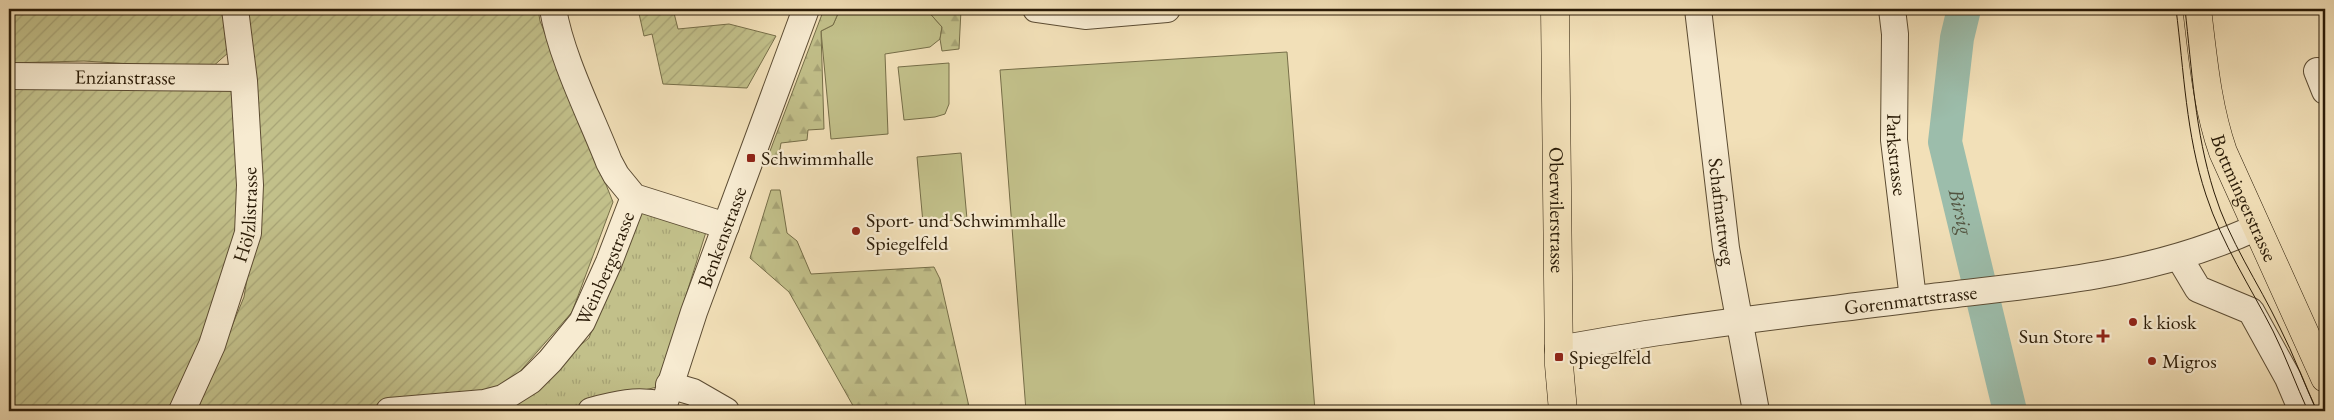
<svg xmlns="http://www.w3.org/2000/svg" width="2334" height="420" font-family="'EB Garamond',serif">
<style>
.grass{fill:#c2c08a;stroke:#766e48}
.forest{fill:url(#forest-firs);stroke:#766e48}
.park{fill:url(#park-tufts);stroke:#766e48}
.garden{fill:url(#garden-furrows);stroke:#766e48}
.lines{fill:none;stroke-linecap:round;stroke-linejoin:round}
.river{stroke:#9cbdab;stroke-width:34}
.minor-casing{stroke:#5c4c33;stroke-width:28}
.major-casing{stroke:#2a1b07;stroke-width:29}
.minor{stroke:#f7ebd1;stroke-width:26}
.major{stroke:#f2e0b8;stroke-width:28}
.tram{stroke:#2a1b07;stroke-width:1}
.poi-dot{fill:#8f2418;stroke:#f7ebd1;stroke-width:2}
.labels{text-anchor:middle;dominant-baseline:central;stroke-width:4.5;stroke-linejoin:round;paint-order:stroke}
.street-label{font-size:20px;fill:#2a1b07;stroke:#f7ebd1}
.poi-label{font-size:20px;fill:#2a1b07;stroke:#f7ebd1;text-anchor:start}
.water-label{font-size:21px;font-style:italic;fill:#525440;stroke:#f7ebd1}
</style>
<defs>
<pattern id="forest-firs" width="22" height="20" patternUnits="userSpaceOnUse" patternTransform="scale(1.25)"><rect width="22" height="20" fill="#c2c08a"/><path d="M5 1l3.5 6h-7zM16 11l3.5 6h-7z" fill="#a7a476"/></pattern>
<pattern id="park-tufts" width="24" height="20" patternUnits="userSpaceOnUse" patternTransform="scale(1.25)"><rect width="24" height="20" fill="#c2c08a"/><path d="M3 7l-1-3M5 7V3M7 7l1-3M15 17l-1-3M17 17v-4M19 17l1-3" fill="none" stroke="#a7a476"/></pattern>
<pattern id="garden-furrows" width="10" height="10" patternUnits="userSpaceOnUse" patternTransform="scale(1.25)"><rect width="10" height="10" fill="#c2c08a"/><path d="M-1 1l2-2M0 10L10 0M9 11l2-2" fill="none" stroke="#a7a476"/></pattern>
</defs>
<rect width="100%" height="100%" fill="#f2e0b8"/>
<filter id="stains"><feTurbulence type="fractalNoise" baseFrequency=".004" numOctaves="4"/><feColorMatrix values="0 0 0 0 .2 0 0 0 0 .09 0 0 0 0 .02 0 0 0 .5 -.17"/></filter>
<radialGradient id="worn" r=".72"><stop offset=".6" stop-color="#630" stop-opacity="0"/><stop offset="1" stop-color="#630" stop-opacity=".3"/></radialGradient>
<!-- grass -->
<path class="grass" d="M840,9h86l16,18 -2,12 -10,8 -45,7 3,80 -57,5 -10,-108 12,-6z
M1287,52l28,359h-289l-26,-341z
M949,63v41l-4,10 -10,3 -31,3 -6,-53z
M961,153l6,66 -44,4 -6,-66z"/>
<!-- forest -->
<path class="forest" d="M824,9h16l-7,16 -12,6 3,98 -16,1 -1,10 -26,3 -3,18 -11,-2z
M926,9l35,1 -2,39 -17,2 -2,-12 2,-12z
M771,190h9l7,43 10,8 14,33 123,-7 6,12 30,132h-114l-67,-119 -39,-34z"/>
<!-- park -->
<path class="park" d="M638,209l68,23 -49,155 -100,24h-63l11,-3 84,-70z"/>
<!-- garden -->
<path class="garden" d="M9,9h214l6,43 -19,17 -126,-8 -75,2z
M242,9h296l2,12 73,181 -41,110 -55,63 -25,18 -148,18h-147l47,-114 16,-95z
M638,9h35l5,20 51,-5 47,12 -29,52 -84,-4 -11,-50 -8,2z
M9,87l222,3 10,102 -10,66 -30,90 -34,63h-158z"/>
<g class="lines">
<!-- river -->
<path class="river" id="s1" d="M1964,9l-7,29 -12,104 65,269"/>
<defs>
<g id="minor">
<path d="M553,9c8,48 38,107 56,153l7,13 18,22 92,29"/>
<path d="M1036,9l49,7 82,-7"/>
<path id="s2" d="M1698,9l28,239 30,163"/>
<path id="s3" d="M1892,9l3,25 -1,106 19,159"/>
<path d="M2317,71l8,20"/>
<path id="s4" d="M9,76l234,2"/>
<path d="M2179,257l19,32 53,22 37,67 14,33"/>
<path id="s5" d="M1558,349c37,-6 72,-13 109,-18 84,-13 170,-22 255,-33 115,-14 229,-21 335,-71"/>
<path d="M669,385l24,7 33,19"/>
<path id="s6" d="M182,411l30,-66 36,-112 2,-48 -6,-104 -9,-72"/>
<path id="s7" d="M389,411l95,-8 19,-5 27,-17 20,-20 32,-39 27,-60 25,-65"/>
<path d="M591,411c25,-7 46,-12 72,-6"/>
<path id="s8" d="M662,411l32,-99 112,-303"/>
</g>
<g id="major">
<path id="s9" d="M1555,9l4,356 4,46"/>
<path id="s10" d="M2197,9c6,49 10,97 26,143l102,226"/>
</g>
</defs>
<!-- minor casing -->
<use href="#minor" class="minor-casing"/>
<!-- major casing -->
<use href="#major" class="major-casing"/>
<!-- minor -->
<use href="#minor" class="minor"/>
<!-- major -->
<use href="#major" class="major"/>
<!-- tram -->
<path class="tram" d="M2176,9c8,62 10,126 30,186 16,49 44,91 67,136 13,26 23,54 35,80
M2185,9c7,61 10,123 29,183 15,49 44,90 66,136 14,27 24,56 37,83"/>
</g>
<!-- markers -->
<g class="poi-dot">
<rect x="746" y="153" width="10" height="10" rx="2.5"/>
<circle cx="856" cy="231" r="5"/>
<circle cx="2133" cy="322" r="5"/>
<path d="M2100.5 328.5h5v5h5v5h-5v5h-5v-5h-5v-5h5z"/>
<rect x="1554" y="352" width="10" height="10" rx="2.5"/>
<circle cx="2152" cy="361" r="5"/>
</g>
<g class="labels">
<!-- street labels -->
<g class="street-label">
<text stroke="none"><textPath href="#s4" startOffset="116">Enzianstrasse</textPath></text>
<text stroke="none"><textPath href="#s3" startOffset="146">Parkstrasse</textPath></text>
<text stroke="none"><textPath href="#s10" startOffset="196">Bottmingerstrasse</textPath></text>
<text stroke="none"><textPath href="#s9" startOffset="201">Oberwilerstrasse</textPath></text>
<text stroke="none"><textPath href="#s2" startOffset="204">Schafmattweg</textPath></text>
<text stroke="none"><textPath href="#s6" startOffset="208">Hölzlistrasse</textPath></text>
<text stroke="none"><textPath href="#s8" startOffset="184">Benkenstrasse</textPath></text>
<text stroke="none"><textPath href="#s7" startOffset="284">Weinbergstrasse</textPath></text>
<text stroke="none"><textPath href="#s5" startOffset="356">Gorenmattstrasse</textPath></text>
</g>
<!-- poi labels -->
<g class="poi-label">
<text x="761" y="158">Schwimmhalle</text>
<text x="866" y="220">Sport- und Schwimmhalle<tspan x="866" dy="23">Spiegelfeld</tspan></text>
<text x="2143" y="322">k kiosk</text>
<text x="2093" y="336" text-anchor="end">Sun Store</text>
<text x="1569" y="357">Spiegelfeld</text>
<text x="2162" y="361">Migros</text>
</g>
<!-- water labels -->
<g class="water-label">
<text stroke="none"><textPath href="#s1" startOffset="206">Birsig</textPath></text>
</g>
</g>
<!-- margin -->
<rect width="2334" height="420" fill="none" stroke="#f2e0b8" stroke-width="30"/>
<rect x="10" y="10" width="2314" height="400" fill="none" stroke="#2a1b07" stroke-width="2.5"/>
<rect x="15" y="15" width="2304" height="390" fill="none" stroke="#2a1b07"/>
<rect width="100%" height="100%" filter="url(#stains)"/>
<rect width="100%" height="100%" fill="url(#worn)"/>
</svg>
